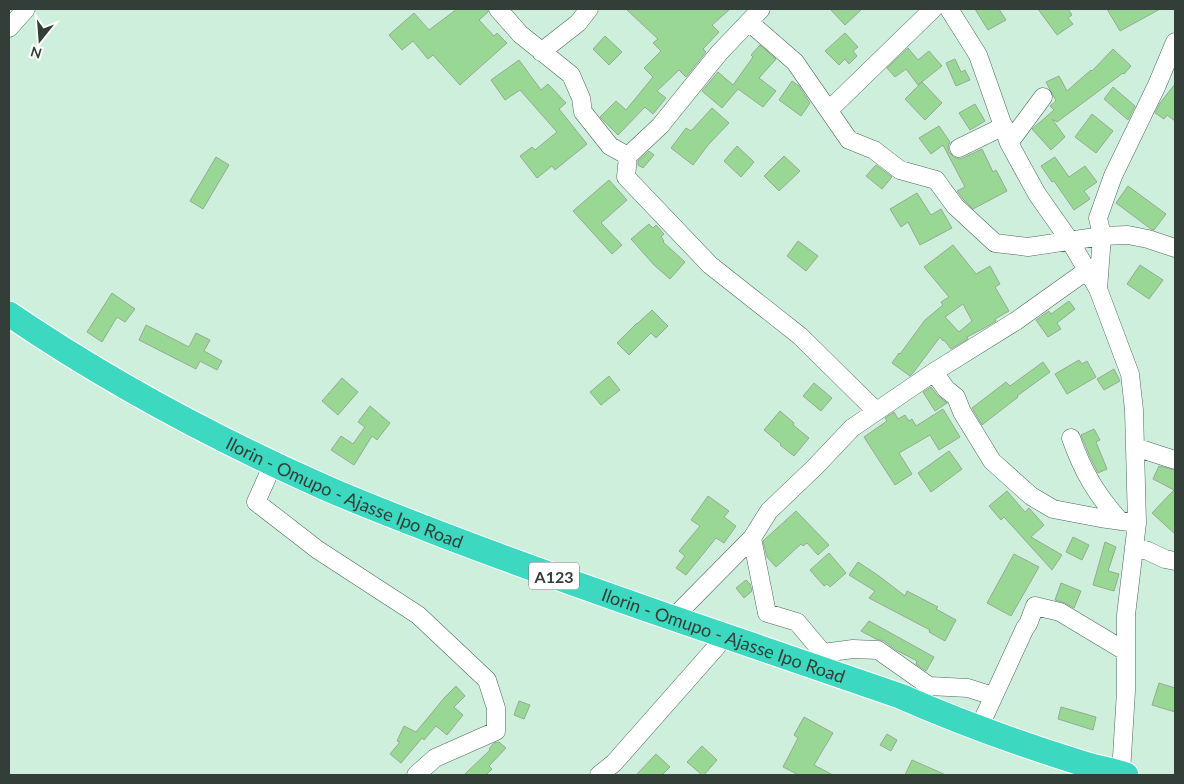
<svg xmlns="http://www.w3.org/2000/svg" width="1184" height="784" font-family="Lato,sans-serif">
<style>
.building{fill:#99d894;stroke:#95aa93;fill-rule:evenodd}
.lines{fill:none;stroke-linecap:round;stroke-linejoin:round}
.minor-casing{stroke:#4d695a;stroke-width:19}
.highway-casing{stroke:#fff;stroke-width:27}
.minor{stroke:#fff;stroke-width:18}
.highway{stroke:#3dd8c0;stroke-width:25}
.labels{text-anchor:middle;dominant-baseline:central;stroke-width:4;stroke-linejoin:round;paint-order:stroke}
.shield{fill:#fff;stroke:#707873;stroke-width:1}
.shield-label{font-size:16px;font-weight:bold;fill:#323e37}
.street-label{font-size:18px;fill:#323e37;stroke:#fff}
</style>
<rect width="100%" height="100%" fill="#cfefdd"/>
<!-- building -->
<path class="building" d="M457,9h31v3l-9,8 15,16 3,-3 10,10 -47,42 -27,-30 -5,4 -15,-18 -11,9 -13,-15 25,-22 15,17z
M626,9h104l-18,16 7,7 -16,17 3,3 -20,25 -7,-7 -22,21 9,7 -13,16 -8,-7 -27,28 -18,-18 16,-16 10,9 27,-33 -9,-9 17,-17 -8,-8 5,-4z
M830,9h32l-17,16z
M975,9h24l7,11 -18,10z
M1038,9h30l4,6 -4,3 5,6 -16,11z
M1107,9h53l-40,22z
M845,33l13,14 -5,4 4,5 -8,8 -4,-5 -6,6 -14,-14z
M605,36l17,16 -13,13 -16,-16z
M760,45l16,14 -17,19 17,13 -13,16 -25,-18 -16,19 -20,-17 16,-19 15,13 20,-28 -2,-2z
M908,48l10,12 11,-9 13,15 -24,19 -12,-16 -11,8 -8,-9z
M1113,49l18,17 -7,8 -1,-1 -66,49 -5,-3 13,18 -14,13 -19,-21 22,-19 -4,-4 6,-5 -10,-19 13,-6 8,15 24,-21 1,1z
M955,59l6,13 4,-2 5,10 -14,6 -10,-23z
M519,60l22,30 7,-6 18,19 -7,6 28,35 -32,26 -3,-4 -15,12 -17,-22 12,-9 3,3 22,-18 -37,-42 -15,10 -14,-20z
M792,81l7,5 11,17 -9,13 -22,-16z
M922,82l20,21 -17,17 -20,-21z
M1175,84v37l-8,-6 -3,4 -9,-6 5,-10z
M1113,87l22,19 -7,14 -24,-21z
M975,104l10,17 -15,9 -11,-17z
M712,108l17,15 -21,22 -15,20 -22,-17 15,-20 5,3z
M1092,114l21,17 -17,22 -21,-16z
M939,126l11,16 -2,5 1,5 5,5 5,2 4,-1 19,-9 11,23 3,-2 11,21 -34,18 -10,-10 -6,-8 8,-4 -22,-42 -12,9 -12,-16z
M737,146l17,16 -13,15 -17,-16z
M649,151l5,4 -11,13 -5,-3v-4z
M784,156l16,15 -21,20 -15,-15z
M216,157l13,8 -26,44 -13,-8z
M1055,157l14,20 16,-11 12,16 -13,9 6,8 -16,11 -20,-29 -2,1 -11,-16z
M876,165l16,12 -10,12 -16,-13z
M609,180l18,20 -26,23 21,22 -10,9 -39,-43z
M1128,186l38,28 -12,16 -3,-1 -35,-26z
M917,193l14,22 10,-6 11,19 -32,17 -12,-23 -7,5 -11,-18z
M649,224l4,4 3,-3 8,9 -3,3 3,4 -1,1 22,20 -15,17 -16,-14 -23,-26z
M798,241l20,15 -12,15 -19,-15z
M953,245l23,29 14,-8 10,18 -5,3 14,24 -14,8 1,2 -8,5 -21,11 1,2 -17,10 -7,-9 -1,1 -3,-4 -27,36 -3,3 -18,-13 7,-10 1,1 25,-34 18,-15 -2,-3 8,-5 -25,-30zM963,304l9,17 -13,11 -14,-15z
M1140,265l23,15 -14,19 -22,-15z
M112,293l23,16 -10,13 -8,-5 -15,25 -15,-10z
M1069,301l6,8 -18,14 4,6 -13,8 -12,-17 13,-9 2,3z
M652,310l16,16 -12,12 -5,-5 -22,22 -12,-12 20,-20v1z
M146,325l43,22 7,-14 14,7 -6,11 18,10 -5,9 -17,-9 -4,8 -57,-29z
M1079,360l3,4 5,-3 9,16 -29,17 -12,-20z
M1043,362l7,10 -33,24 1,1 -36,28 -10,-17 34,-26 4,4z
M1114,369l6,12 -16,9 -7,-11z
M609,376l11,14 -19,15 -11,-13z
M342,378l16,14 -20,23 -16,-14z
M814,383l18,15 -11,13 -18,-15z
M931,387l6,8 10,8 -12,8 -12,-19z
M370,406l20,17 -13,17 -5,-4 -18,29 -23,-15 10,-14 12,8 12,-17 -7,-5z
M943,409l17,28 -21,13 -9,-15 -31,18 13,21 -17,11 -31,-48 23,-16 -2,-3 9,-6 4,7 7,-4 4,6 3,-2 4,7z
M780,411l14,12 -1,2 16,13 -15,18 -14,-11 1,-1 -17,-14z
M1094,429l6,11 -4,2 11,27 -9,4 -8,-16 -9,-22z
M949,451l13,18 -31,23 -13,-19z
M1159,466l16,4v64l-23,-21 22,-23 -21,-11z
M1007,491l18,21 4,-4 15,17 -13,12 31,18 -10,15 -48,-53 -3,3 -12,-14z
M708,496l21,15 -5,6 12,9 -12,17 -8,-5 -30,37 -10,-7 9,-12 -6,-5 21,-25 -9,-6z
M796,511l33,34 -11,10 -11,-12 -4,3 -2,-2 -25,23 -9,-10 -4,-16z
M1073,537l16,8 -7,15 -16,-8z
M1105,542l11,5 -8,24 11,3 -5,17 -21,-6z
M829,553l17,20 -16,14 -3,-3 -3,2 -14,-16z
M1014,554l25,13 -28,49 -24,-13z
M858,562l21,14 26,20 2,-5 31,16 -2,2 20,11 -11,21 -16,-9 1,-2 -61,-32 6,-7 -26,-16z
M746,580l4,4 2,7 -8,7 -8,-10z
M1061,583l20,8 -7,17 -9,-5 -10,-3z
M869,621l65,36 -8,14 -10,-7 1,-3 -21,-11 -12,-9 -8,-2 -15,-8z
M1159,683l16,5v24l-23,-7z
M456,686l9,10 -11,11 9,8 -16,20 -11,-9 -12,14 -2,-2 -21,25 -11,-9 10,-12 -3,-1 7,-15 12,6 29,-35z
M519,701l11,4 -6,14 -10,-4z
M1061,707l35,10 -3,13 -35,-11z
M804,717l29,16 -19,32 19,10h-34l-16,-8 15,-29 -4,-3z
M887,734l10,6 -6,11 -11,-6z
M499,742l7,6 -17,18 3,3 -6,6h-22l26,-25 -1,-1 5,-6z
M702,746l15,14 -13,15h-2l-15,-13z
M656,754l14,13 -8,8h-26z
M912,760l34,15h-41z"/>
<g class="lines">
<defs>
<path id="minor" d="M498,9l22,25 51,41 10,23 2,14 27,34 18,10 32,-30 59,-73 42,-44
M949,9l29,46 31,88 28,51 33,47 28,48 32,85 4,36 3,113 -11,92v76l-5,82
M749,22l46,40 54,78 25,10 26,20 36,10 19,26 40,37 33,4 74,-11 -4,53
M9,28l17,-19
M1175,42l-18,43 -44,91 -15,42 4,18 26,-1 20,4 27,9
M541,52l37,-29 11,-14
M829,110l104,-101
M1009,143l34,-46
M959,148l45,-22
M628,156l-2,21 84,88 90,71 76,75
M1086,271l-70,50 -82,51 12,17 10,8 6,15 30,49 39,35 22,13 47,9 37,5
M1071,438c12,34 25,56 49,83
M1135,447l40,13
M273,464l-17,38 62,48 100,65 69,65 9,28v23l-61,27 -19,17
M752,538l15,75 30,9 26,31 -7,8
M1134,547l14,4 17,8 10,2
M673,618l79,-80 17,-27 46,-44 37,-39 82,-56
M823,653l30,-4 25,1 51,36 39,2 25,8
M979,728l46,-100 3,-4 7,-18 25,6 65,39
M599,775l15,-12 112,-127"/>
<g id="highway">
<path id="s1" d="M9,314c97,66 201,122 308,170 35,16 72,30 108,44 79,31 159,59 239,87 79,27 158,54 236,81 59,26 120,48 181,67 15,5 30,7 45,12"/>
</g>
</defs>
<!-- minor casing -->
<use href="#minor" class="minor-casing"/>
<!-- highway casing -->
<use href="#highway" class="highway-casing"/>
<!-- minor -->
<use href="#minor" class="minor"/>
<!-- highway -->
<use href="#highway" class="highway"/>
</g>
<g class="labels">
<!-- shield labels -->
<rect class="shield" x="529" y="562.5" width="50" height="27" rx="4"/>
<g class="shield-label">
<text x="554" y="576">A123</text>
</g>
<!-- street labels -->
<g class="street-label">
<text stroke="none"><textPath href="#s1" startOffset="381">Ilorin - Omupo - Ajasse Ipo Road</textPath></text>
<text stroke="none"><textPath href="#s1" startOffset="786">Ilorin - Omupo - Ajasse Ipo Road</textPath></text>
</g>
</g>
<!-- border -->
<rect width="1184" height="784" fill="none" stroke="#323e37" stroke-width="20"/>
<!-- north arrow -->
<g transform="translate(40 40) rotate(197)" stroke="#ffffff" stroke-width="4" paint-order="stroke">
<path d="M0-4L9 19L0 12L-9 19Z" fill="#323e37"/>
<text y="-8" font-size="14" font-weight="bold" text-anchor="middle" fill="#323e37">N</text>
</g>
</svg>
